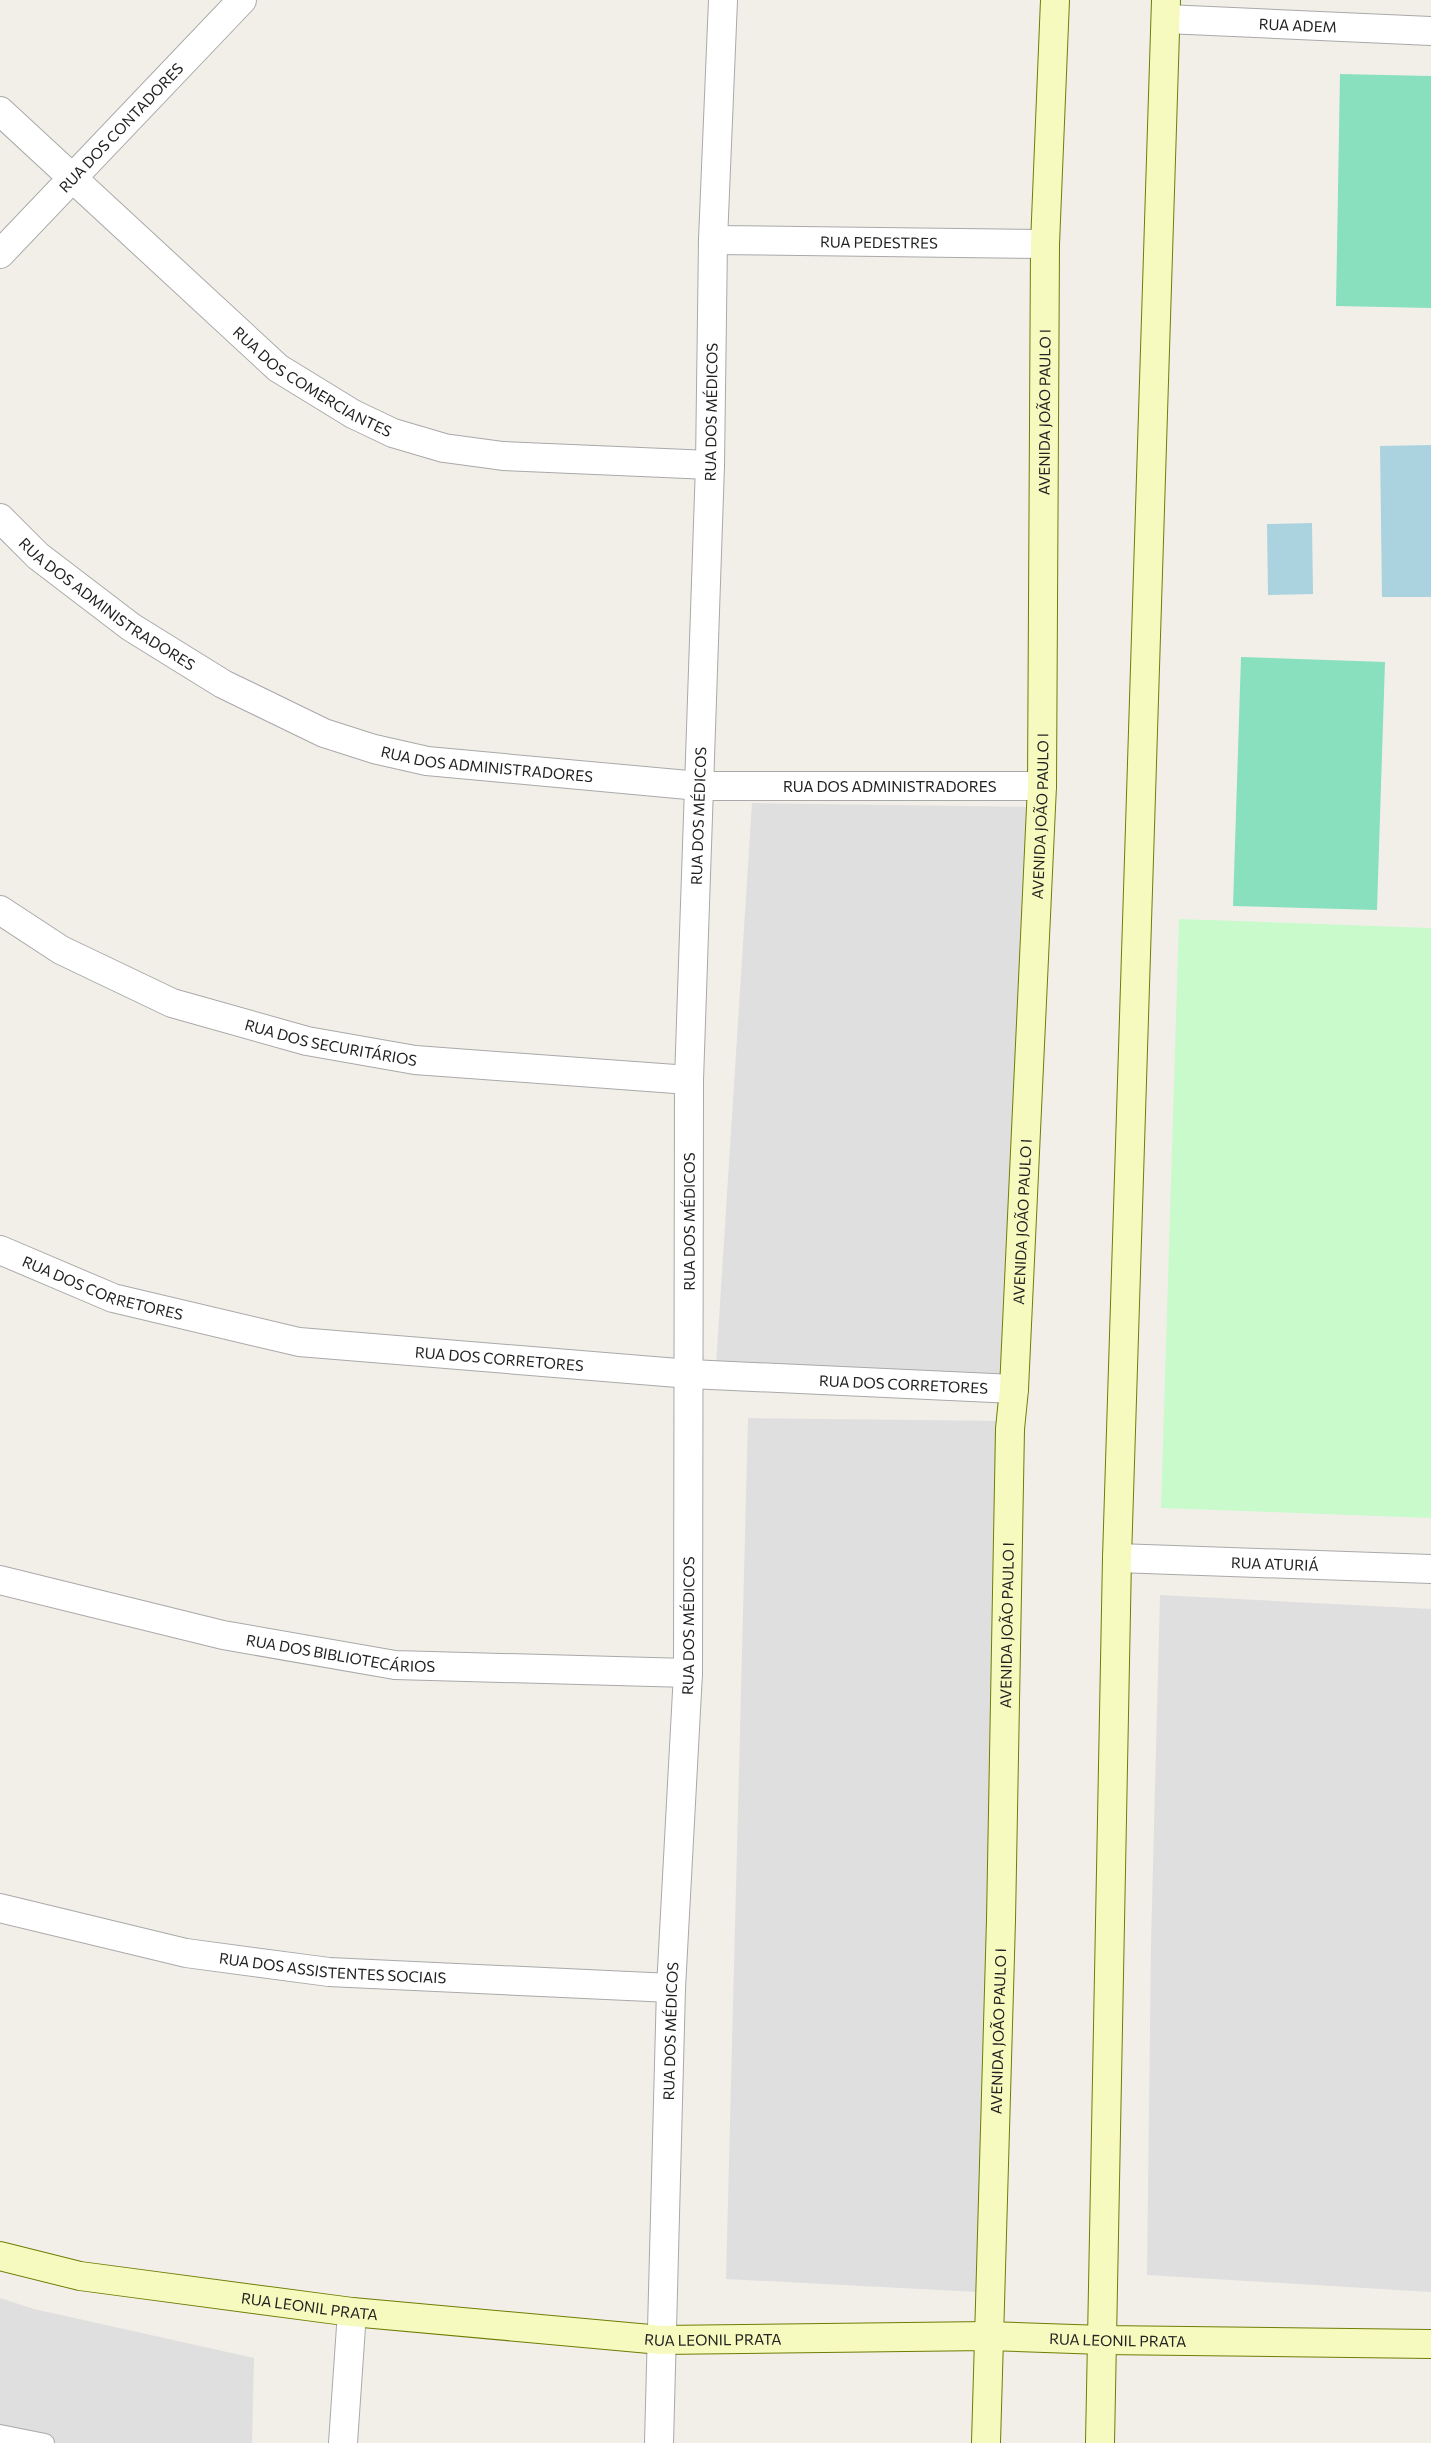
<svg xmlns="http://www.w3.org/2000/svg" width="1431" height="2443" font-family="Commissioner,sans-serif">
<style>
.residential{fill:#e0dfdf}
.park{fill:#c8facc}
.pitch{fill:#88e0be}
.water{fill:#aad3df}
.lines{fill:none;stroke-linecap:round;stroke-linejoin:round}
.lane-casing{stroke:#a9a9a9;stroke-width:20}
.street-casing{stroke:#a9a9a9;stroke-width:30}
.secondary-casing{stroke:#707d05;stroke-width:30}
.lane{stroke:#fff;stroke-width:18}
.street{stroke:#fff;stroke-width:28}
.secondary{stroke:#f7fabf;stroke-width:28}
.labels{text-anchor:middle;dominant-baseline:central;stroke-width:4.5;stroke-linejoin:round;paint-order:stroke}
.street-label{font-size:15px;fill:#222;stroke:#fff}
</style>
<rect width="100%" height="100%" fill="#f2efe9"/>
<!-- residential -->
<path class="residential" d="M752,803l280,4 -23,569 -293,-10z
M748,1418l257,3 -27,871 -252,-13z
M1160,1595l271,14v683l-284,-17 4,-332z
M0,2298l34,11 220,49 -2,85h-252z"/>
<!-- park -->
<path class="park" d="M1179,919l252,9v590l-270,-10z"/>
<!-- pitch -->
<path class="pitch" d="M1340,74l91,2v232l-95,-2z
M1241,657l144,5 -8,248 -144,-4z"/>
<!-- water -->
<path class="water" d="M1431,445v152h-49l-2,-151z
M1312,523l1,71 -45,1 -1,-71z"/>
<g class="lines">
<defs>
<path id="lane" d="M0,2434l45,9"/>
<g id="street">
<path id="s1" d="M1166,19l265,12"/>
<path id="s2" d="M0,111l278,257 75,46 40,19 51,15 59,8 207,9"/>
<path id="s3" d="M713,240l332,4"/>
<path id="s4" d="M0,254l242,-254"/>
<path id="s5" d="M0,518l38,38 93,71 92,57 101,49 50,16 53,12 272,25h343"/>
<path id="s6" d="M0,910l61,40 111,53 135,38 108,19 274,20"/>
<path id="s7" d="M0,1250l113,48 186,44 391,32 324,15"/>
<path id="s8" d="M1117,1558l314,11"/>
<path id="s9" d="M0,1580l223,55 172,30 293,8"/>
<path id="s10" d="M0,1908l186,45 143,19 342,16"/>
<path d="M343,2443l9,-131"/>
<path id="s11" d="M659,2443l12,-455 17,-315 1,-593 21,-615 3,-225 10,-240"/>
</g>
<g id="secondary">
<path id="s12" d="M0,2256l80,20 272,36 309,28 327,-4 115,4 328,4"/>
<path id="s13" d="M986,2443l15,-523 9,-491 4,-40 28,-603 3,-542 10,-244"/>
<path d="M1100,2443l17,-885 49,-1558"/>
</g>
</defs>
<!-- lane casing -->
<use href="#lane" class="lane-casing"/>
<!-- street casing -->
<use href="#street" class="street-casing"/>
<!-- secondary casing -->
<use href="#secondary" class="secondary-casing"/>
<!-- lane -->
<use href="#lane" class="lane"/>
<!-- street -->
<use href="#street" class="street"/>
<!-- secondary -->
<use href="#secondary" class="secondary"/>
</g>
<g class="labels">
<!-- street labels -->
<g class="street-label">
<text stroke="none"><textPath href="#s1" startOffset="132">RUA ADEM</textPath></text>
<text stroke="none"><textPath href="#s4" startOffset="175">RUA DOS CONTADORES</textPath></text>
<text stroke="none"><textPath href="#s3" startOffset="166">RUA PEDESTRES</textPath></text>
<text stroke="none"><textPath href="#s2" startOffset="415">RUA DOS COMERCIANTES</textPath></text>
<text stroke="none"><textPath href="#s11" startOffset="2032">RUA DOS MÉDICOS</textPath></text>
<text stroke="none"><textPath href="#s13" startOffset="2032">AVENIDA JOÃO PAULO I</textPath></text>
<text stroke="none"><textPath href="#s5" startOffset="138">RUA DOS ADMINISTRADORES</textPath></text>
<text stroke="none"><textPath href="#s5" startOffset="558">RUA DOS ADMINISTRADORES</textPath></text>
<text stroke="none"><textPath href="#s5" startOffset="962">RUA DOS ADMINISTRADORES</textPath></text>
<text stroke="none"><textPath href="#s11" startOffset="1628">RUA DOS MÉDICOS</textPath></text>
<text stroke="none"><textPath href="#s13" startOffset="1628">AVENIDA JOÃO PAULO I</textPath></text>
<text stroke="none"><textPath href="#s6" startOffset="360">RUA DOS SECURITÁRIOS</textPath></text>
<text stroke="none"><textPath href="#s13" startOffset="1222">AVENIDA JOÃO PAULO I</textPath></text>
<text stroke="none"><textPath href="#s11" startOffset="1222">RUA DOS MÉDICOS</textPath></text>
<text stroke="none"><textPath href="#s7" startOffset="110">RUA DOS CORRETORES</textPath></text>
<text stroke="none"><textPath href="#s7" startOffset="515">RUA DOS CORRETORES</textPath></text>
<text stroke="none"><textPath href="#s7" startOffset="920">RUA DOS CORRETORES</textPath></text>
<text stroke="none"><textPath href="#s8" startOffset="158">RUA ATURIÁ</textPath></text>
<text stroke="none"><textPath href="#s13" startOffset="818">AVENIDA JOÃO PAULO I</textPath></text>
<text stroke="none"><textPath href="#s11" startOffset="818">RUA DOS MÉDICOS</textPath></text>
<text stroke="none"><textPath href="#s9" startOffset="349">RUA DOS BIBLIOTECÁRIOS</textPath></text>
<text stroke="none"><textPath href="#s10" startOffset="339">RUA DOS ASSISTENTES SOCIAIS</textPath></text>
<text stroke="none"><textPath href="#s11" startOffset="412">RUA DOS MÉDICOS</textPath></text>
<text stroke="none"><textPath href="#s13" startOffset="412">AVENIDA JOÃO PAULO I</textPath></text>
<text stroke="none"><textPath href="#s12" startOffset="314">RUA LEONIL PRATA</textPath></text>
<text stroke="none"><textPath href="#s12" startOffset="719">RUA LEONIL PRATA</textPath></text>
<text stroke="none"><textPath href="#s12" startOffset="1124">RUA LEONIL PRATA</textPath></text>
</g>
</g>
</svg>
